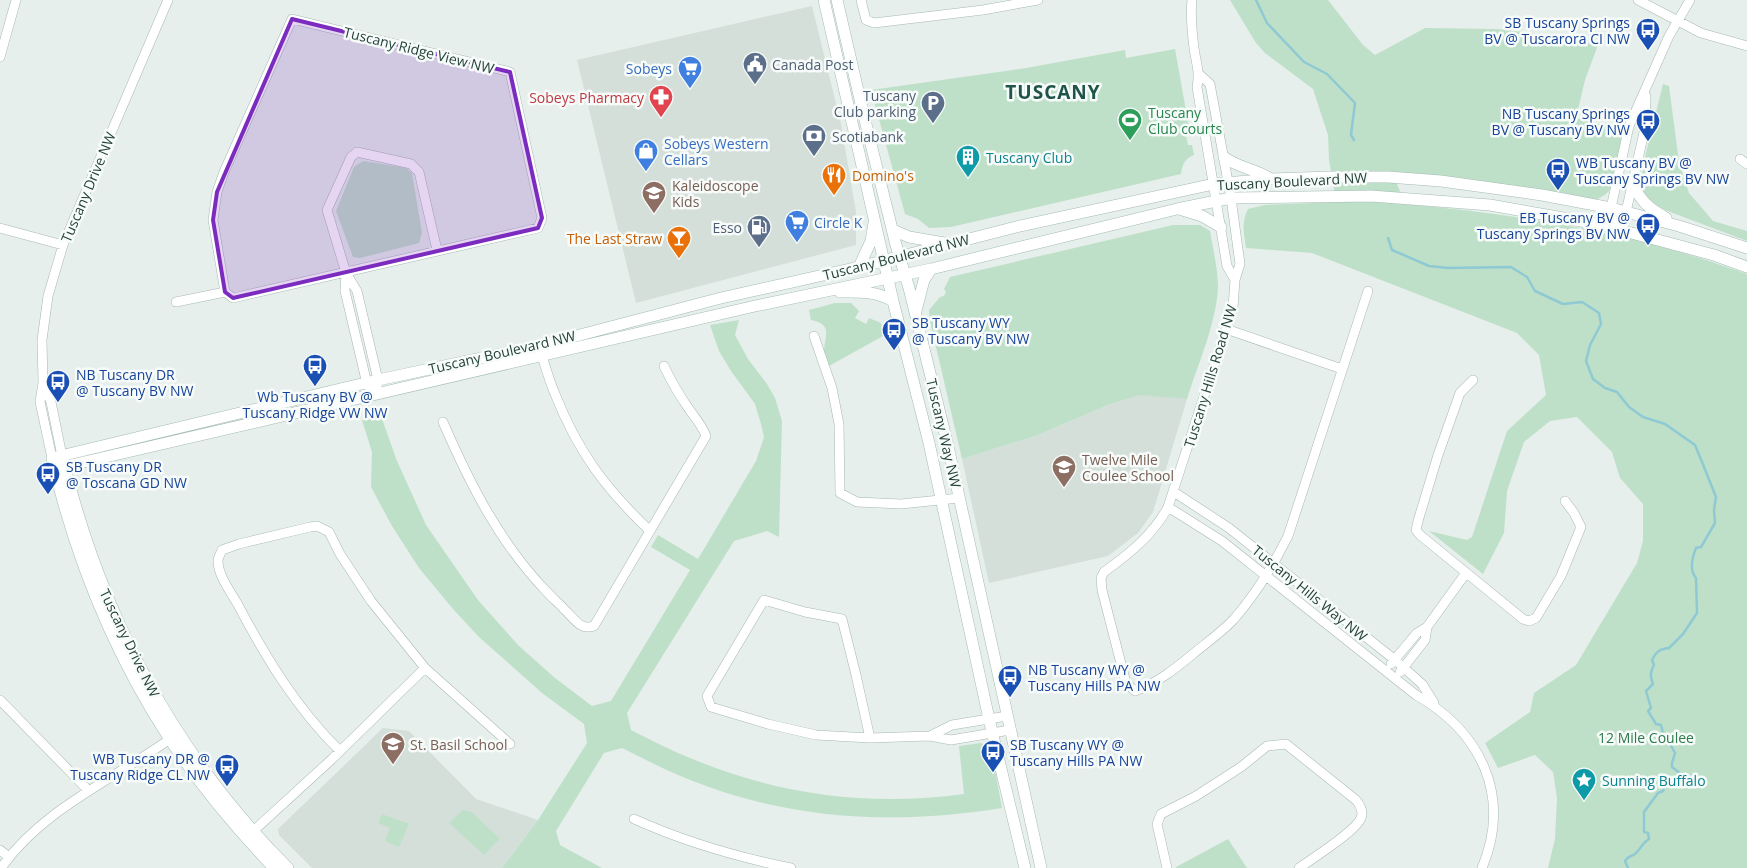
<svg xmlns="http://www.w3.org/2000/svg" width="1747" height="868" font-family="'Open Sans',sans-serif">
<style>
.built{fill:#d4dfda}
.park{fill:#bfe0c8}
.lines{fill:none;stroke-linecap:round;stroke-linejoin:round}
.stream{stroke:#8ec9d4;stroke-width:2.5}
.street-casing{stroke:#a8b8b2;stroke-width:10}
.secondary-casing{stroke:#a4bbb3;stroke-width:12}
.street{stroke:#fff;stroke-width:9}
.secondary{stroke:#fff;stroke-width:11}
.marked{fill:#7b2cbf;fill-opacity:0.2;stroke:#7b2cbf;stroke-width:4;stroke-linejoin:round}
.labels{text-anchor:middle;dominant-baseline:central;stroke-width:5;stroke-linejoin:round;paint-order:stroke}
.transit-label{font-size:14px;fill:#164399;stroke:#f7fbf9;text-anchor:start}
.street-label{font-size:14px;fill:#24423a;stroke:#f7fbf9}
.service-label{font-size:14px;fill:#4e5e75;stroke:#f7fbf9;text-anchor:start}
.shop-label{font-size:14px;fill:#366cbe;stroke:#f7fbf9;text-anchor:start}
.health-label{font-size:14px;fill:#be3a42;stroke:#f7fbf9;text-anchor:end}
.leisure-label{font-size:14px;fill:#27864d;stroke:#f7fbf9;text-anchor:start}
.culture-label{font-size:14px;fill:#0d838f;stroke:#f7fbf9;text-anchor:start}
.food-label{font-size:14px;fill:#c56008;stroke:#f7fbf9;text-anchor:start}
.education-label{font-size:14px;fill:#785e54;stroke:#f7fbf9;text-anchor:start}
.park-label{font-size:14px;fill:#2d7a4b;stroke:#f7fbf9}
.district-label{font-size:19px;font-weight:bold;letter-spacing:1px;fill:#1f5548;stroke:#f7fbf9}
</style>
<rect width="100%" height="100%" fill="#e6efeb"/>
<!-- built -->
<path class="built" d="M812,6l29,118 15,88v33l-220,58 -59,-243z
M1139,394l48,5 -34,113 -15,21 -30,23 -119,27 -27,-124 76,-24 72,-31z
M383,728l26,3 67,68 62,21 -36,48h-190l-33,-33 -1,-6z"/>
<!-- park -->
<path class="park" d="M1230,0h98l35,45 12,10 50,-27 71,1 27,3 75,13 -13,35 -9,38 49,12 -12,55c-5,8 -9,12 -19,15 -67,-14 -133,-22 -201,-26l12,30c97,9 195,23 288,52 18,5 36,12 54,18v594h-199l7,-29 2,-41 -4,-26 -18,-17 -37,13 -13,-25 45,-31 4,-19 42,-28 61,-102 6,-22v-37l-23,-26 -8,-26 -35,-35 -27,4 -26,21 -17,49 -3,42 -21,41 -54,-43 38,9 5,-3 35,-106 39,-36 -7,-40 -22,-22 -205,-80 -66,-5c-2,-15 -5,-25 2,-39l17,-4 71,-3 -7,-42 -1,-25 -15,-46 -48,-36 -9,-10z
M1175,49l15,84 -4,2 2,10h4l2,10c-9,3 -12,10 -13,19l-230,53 -22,1 -11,-9 -13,-5 -34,-124 155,-22 99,-18 1,8z
M1663,84l6,2 10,76 10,31 24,28 34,10v10l-82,-31 -15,-8 -9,-12 2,-25z
M363,161l43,7 6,5 10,60 -3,10 -59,15 -7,-1 -17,-46 18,-44z
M1173,225h27l10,6c3,18 8,38 8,57 -2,36 -20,76 -31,111l-48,-4 -29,9 -72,31 -76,24 -32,-138 -1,-11 11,-13 4,-1 2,-4 -2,-3 6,-12z
M835,303h16l8,8 -4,7 11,6 3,-6 12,5 2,13 -54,30c-2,-5 -5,-10 -5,-15 1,-17 9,-26 -13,-31l-2,-10z
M739,320l-4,15 13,24 19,25 8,14 7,23 -3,116 -12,-6 -33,10 -107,172 4,17c20,10 39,20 59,28 88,37 179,49 274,36l-5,-48 22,-3 10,5 11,60c-100,16 -197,13 -293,-21 -30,-10 -59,-25 -87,-39l-18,5 -48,78 4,14 42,23h-100l36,-48 49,-77 -3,-19 -42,-31 -63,-56 -26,-28 -34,-41 -27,-42 -21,-39 1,-35 -10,-32 19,-4 16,45 29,64 52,75 41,46 36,32 37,28 19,-5 79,-131 -39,-23 7,-12 40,24 58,-98 8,-24 -3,-13 -6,-20 -24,-33 -12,-20 -9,-26z
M463,810l9,2 28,27 -16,16 -35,-32z
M382,814l27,10 -10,23 -14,-6 5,-13 -12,-5z
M1228,839l19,29h-71v-1z"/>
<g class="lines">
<!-- stream -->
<path class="stream" d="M1256,0l11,23 37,39 23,12 28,29 -4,32 3,5
M1388,238l4,12 37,16 19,2 63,-1 16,10 8,14 28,13 19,-2 17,11 2,11 -11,21 -4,16 7,18 12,9 12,4 12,15 14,10 22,7 30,21 7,17 14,35 -2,13 1,13 -14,24 -5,1c-4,10 -7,22 0,30l1,35 -14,21 -14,14c-10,1 -13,4 -17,12l2,5c-4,7 -4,11 -1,19l-7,7 5,17 -3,3 8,13 5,1 3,12 3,1 8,15 -3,10v4l9,7v3l-14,4 -4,10 -5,2 -14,19v20l4,1 1,6c-7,4 -8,10 -14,15 -5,3 -7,2 -10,7l3,7"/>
<defs>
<path id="street" d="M861,0l5,20 8,3 109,-13 55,-10
M1192,0c-2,16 0,32 2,48 2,15 6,23 3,39l30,179 8,14
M1638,0l63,33 46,13
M292,19l218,53 32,146 -4,10 -305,70 -8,-6 -12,-72 4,-28 7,-20z
M0,57l16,-57
M1199,74l11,10 21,114 9,66 -5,16 -2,27 -65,200c-15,28 -39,47 -64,65l-3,6 1,12 24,93 9,8c21,-7 41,-23 58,-37 13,-11 29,-22 41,-35 22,-25 39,-53 54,-83l80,-245
M1740,159l7,5
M1614,227l-3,-19 18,-82 40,-90 21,-36
M1614,227l12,-15 19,-84 1,-32
M0,228l63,17
M346,273l-1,18 22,93 2,3
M176,302l49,-10
M1226,329l116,40
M814,336l18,52 7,36 1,69 17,9 44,2 58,-6
M540,350c5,15 9,30 15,44 23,58 50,94 95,137
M1473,380l-13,13 -22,62 -20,66 -2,9 4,5 103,84 6,2 7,-3 25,-42 20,-49 -7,-14 -9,-12
M43,383l8,19 11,54
M376,394l2,-14 -21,-89 -11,-18 -19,-63 24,-53 6,-5 54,12 8,8 18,78
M443,422c27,62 57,122 105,171 5,6 11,10 16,16 10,9 16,22 30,17l112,-190c-4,-11 -11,-18 -17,-27 -10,-14 -18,-28 -25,-43
M52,458l-12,-56 3,-19 -1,-43 6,-44 15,-51 105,-245
M1174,492l55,36 166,132 27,24 12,19
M1168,507l54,34 194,154c65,37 96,101 66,173
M1391,664l26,-31 10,-6
M425,668l85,76
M1400,672l25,-32 2,-13 39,-54
M0,700l88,90
M930,736l22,-11 55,-9
M870,738l-14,-63 -14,-56 -37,-7 -41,-12 -57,96 4,11 57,17 48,11 54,3 60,-2 21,4 59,-10
M634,819c51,23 103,38 157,49
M249,835l83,-76 93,-91 -54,-67 -31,-47 -11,-22 -12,-6 -7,1 -71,17 -17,6c-1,3 -4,7 -4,11 0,14 12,30 19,42 28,53 59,105 103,148
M0,850l9,7
M1,868c42,-60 116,-90 173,-132
M1167,868l-10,-44 4,-10 35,-18 45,-29 26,-21 19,-2 70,56c4,5 8,11 5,18 -6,14 -48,40 -62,50"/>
<path id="secondary" d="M824,0l69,301 36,142 60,276 36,149
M837,0l25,108 34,137 13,43 38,154 94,426
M1224,157c14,11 32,12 47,22
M1632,184c11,19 15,23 34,34
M1179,209l23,7 19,11
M893,230l16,7 35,6
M859,267l12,-26 3,-18
M840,292c20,0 36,-1 53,9
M916,311l8,-31 7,-11
M63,460c39,157 110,293 225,408
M54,469l701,-163 176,-37 246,-60 54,-11 140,-2 119,9 108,19 116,31 33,12
M274,868c-38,-40 -75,-84 -105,-130 -55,-85 -94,-181 -117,-280l326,-78 160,-34 183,-48 138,-31 157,-40 198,-43 57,-5 59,-2h58l53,4 101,14 69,13 68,18 68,22"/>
</defs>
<!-- street casing -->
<use href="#street" class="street-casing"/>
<!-- secondary casing -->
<use href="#secondary" class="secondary-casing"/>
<!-- street -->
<use href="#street" class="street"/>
<!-- secondary -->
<use href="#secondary" class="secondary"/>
</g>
<!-- marked area -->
<path class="marked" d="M292,19l218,53 32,146 -4,10 -305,70 -8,-6 -12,-72 4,-28z"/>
<!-- icons -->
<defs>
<symbol id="bus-pin" viewBox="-11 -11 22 30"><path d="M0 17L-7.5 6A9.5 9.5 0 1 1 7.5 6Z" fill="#1a4fb4" stroke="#f7fbf9"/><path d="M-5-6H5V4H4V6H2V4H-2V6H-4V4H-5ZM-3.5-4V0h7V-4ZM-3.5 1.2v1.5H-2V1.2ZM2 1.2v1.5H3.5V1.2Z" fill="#fff"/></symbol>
<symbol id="civic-pin" viewBox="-11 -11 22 30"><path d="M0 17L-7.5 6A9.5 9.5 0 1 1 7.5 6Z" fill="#5c6f8a" stroke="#f7fbf9"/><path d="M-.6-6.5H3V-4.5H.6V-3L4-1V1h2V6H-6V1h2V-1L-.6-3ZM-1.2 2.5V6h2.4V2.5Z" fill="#fff"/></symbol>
<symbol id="supermarket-pin" viewBox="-11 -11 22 30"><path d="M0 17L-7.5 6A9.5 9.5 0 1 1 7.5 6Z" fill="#3f7fe0" stroke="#f7fbf9"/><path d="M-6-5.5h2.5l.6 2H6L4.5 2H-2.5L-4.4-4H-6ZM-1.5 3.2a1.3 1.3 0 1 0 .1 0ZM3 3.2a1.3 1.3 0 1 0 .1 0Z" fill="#fff"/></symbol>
<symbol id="pharmacy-pin" viewBox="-11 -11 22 30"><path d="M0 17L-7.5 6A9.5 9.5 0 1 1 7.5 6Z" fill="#e0444e" stroke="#f7fbf9"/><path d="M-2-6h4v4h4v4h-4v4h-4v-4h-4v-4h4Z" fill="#fff"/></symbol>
<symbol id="parking-pin" viewBox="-11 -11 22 30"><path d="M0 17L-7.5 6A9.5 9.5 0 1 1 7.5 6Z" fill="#5c6f8a" stroke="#f7fbf9"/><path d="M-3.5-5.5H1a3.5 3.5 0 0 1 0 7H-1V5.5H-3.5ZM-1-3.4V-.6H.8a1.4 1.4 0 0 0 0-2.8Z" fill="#fff"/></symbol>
<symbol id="stadium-pin" viewBox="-11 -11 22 30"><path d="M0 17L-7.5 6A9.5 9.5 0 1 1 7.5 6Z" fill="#2e9e5b" stroke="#f7fbf9"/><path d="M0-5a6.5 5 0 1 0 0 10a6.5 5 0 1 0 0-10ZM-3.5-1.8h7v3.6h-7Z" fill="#fff"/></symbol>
<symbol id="bank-pin" viewBox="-11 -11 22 30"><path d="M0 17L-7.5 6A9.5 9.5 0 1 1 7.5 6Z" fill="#5c6f8a" stroke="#f7fbf9"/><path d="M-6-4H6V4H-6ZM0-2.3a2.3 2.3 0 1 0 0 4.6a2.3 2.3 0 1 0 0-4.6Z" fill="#fff"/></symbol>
<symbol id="shop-pin" viewBox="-11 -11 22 30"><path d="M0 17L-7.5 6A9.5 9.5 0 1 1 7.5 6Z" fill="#3f7fe0" stroke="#f7fbf9"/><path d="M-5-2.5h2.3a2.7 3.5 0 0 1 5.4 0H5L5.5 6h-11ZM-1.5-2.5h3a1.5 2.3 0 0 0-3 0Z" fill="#fff"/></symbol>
<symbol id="building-pin" viewBox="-11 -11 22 30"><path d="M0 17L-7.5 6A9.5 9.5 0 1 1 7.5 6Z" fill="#0f9aa8" stroke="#f7fbf9"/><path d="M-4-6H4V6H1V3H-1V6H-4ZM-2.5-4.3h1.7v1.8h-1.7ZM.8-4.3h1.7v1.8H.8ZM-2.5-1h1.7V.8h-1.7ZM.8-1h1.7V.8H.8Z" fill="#fff"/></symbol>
<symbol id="restaurant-pin" viewBox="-11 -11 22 30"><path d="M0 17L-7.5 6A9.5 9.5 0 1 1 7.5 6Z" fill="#e8710a" stroke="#f7fbf9"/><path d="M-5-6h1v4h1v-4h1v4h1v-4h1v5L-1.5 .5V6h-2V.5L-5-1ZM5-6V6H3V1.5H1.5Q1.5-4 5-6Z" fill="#fff"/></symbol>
<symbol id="school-pin" viewBox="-11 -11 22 30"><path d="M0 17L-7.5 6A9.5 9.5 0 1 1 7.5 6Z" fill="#8d6e63" stroke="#f7fbf9"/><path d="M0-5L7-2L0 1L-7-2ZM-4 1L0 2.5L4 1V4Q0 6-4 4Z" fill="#fff"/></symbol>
<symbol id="fuel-pin" viewBox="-11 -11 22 30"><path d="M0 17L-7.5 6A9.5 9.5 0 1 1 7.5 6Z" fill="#5c6f8a" stroke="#f7fbf9"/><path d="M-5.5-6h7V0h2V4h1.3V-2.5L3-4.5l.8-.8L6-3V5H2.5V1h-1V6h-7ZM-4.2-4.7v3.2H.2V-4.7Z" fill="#fff"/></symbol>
<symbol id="bar-pin" viewBox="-11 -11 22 30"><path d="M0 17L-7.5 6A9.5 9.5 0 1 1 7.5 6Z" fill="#e8710a" stroke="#f7fbf9"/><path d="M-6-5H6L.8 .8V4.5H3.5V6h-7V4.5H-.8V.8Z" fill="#fff"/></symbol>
<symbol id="sight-pin" viewBox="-11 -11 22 30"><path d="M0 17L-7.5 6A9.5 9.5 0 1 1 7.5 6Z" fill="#0f9aa8" stroke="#f7fbf9"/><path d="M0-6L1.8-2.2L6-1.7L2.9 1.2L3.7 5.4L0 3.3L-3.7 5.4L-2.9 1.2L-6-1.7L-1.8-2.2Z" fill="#fff"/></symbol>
</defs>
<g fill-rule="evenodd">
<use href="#bus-pin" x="1634" y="16" width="28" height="38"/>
<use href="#civic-pin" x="741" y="50" width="28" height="38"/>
<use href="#supermarket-pin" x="676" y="54" width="28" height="38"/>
<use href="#pharmacy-pin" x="647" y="83" width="28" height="38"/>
<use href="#parking-pin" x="919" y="89" width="28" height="38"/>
<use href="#stadium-pin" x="1116" y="106" width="28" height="38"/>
<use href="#bus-pin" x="1634" y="107" width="28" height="38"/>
<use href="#bank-pin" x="800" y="122" width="28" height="38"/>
<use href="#shop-pin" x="632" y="137" width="28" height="38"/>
<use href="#building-pin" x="954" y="143" width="28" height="38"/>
<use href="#bus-pin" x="1544" y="156" width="28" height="38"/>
<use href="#restaurant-pin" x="820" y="161" width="28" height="38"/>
<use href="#school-pin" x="640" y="179" width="28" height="38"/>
<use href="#supermarket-pin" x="783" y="208" width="28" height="38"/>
<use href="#bus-pin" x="1634" y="211" width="28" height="38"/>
<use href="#fuel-pin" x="745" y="213" width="28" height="38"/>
<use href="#bar-pin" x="665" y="224" width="28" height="38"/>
<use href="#bus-pin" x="880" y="316" width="28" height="38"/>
<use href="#bus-pin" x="301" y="352" width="28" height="38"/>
<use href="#bus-pin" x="44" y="368" width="28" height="38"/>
<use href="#school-pin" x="1050" y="453" width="28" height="38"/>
<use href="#bus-pin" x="34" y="460" width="28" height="38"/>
<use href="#bus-pin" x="996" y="663" width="28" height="38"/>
<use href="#school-pin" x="379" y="730" width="28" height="38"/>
<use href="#bus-pin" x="979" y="738" width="28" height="38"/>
<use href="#bus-pin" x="213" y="752" width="28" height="38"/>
<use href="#sight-pin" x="1570" y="766" width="28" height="38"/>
</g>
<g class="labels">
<!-- transit labels -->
<g class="transit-label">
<text x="1630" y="22" text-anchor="end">SB Tuscany Springs<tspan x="1630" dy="16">BV @ Tuscarora CI NW</tspan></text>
<text x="1630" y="113" text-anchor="end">NB Tuscany Springs<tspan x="1630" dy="16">BV @ Tuscany BV NW</tspan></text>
<text x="1576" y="162">WB Tuscany BV @<tspan x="1576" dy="16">Tuscany Springs BV NW</tspan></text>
<text x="1630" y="217" text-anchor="end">EB Tuscany BV @<tspan x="1630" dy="16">Tuscany Springs BV NW</tspan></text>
<text x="912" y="322">SB Tuscany WY<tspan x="912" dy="16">@ Tuscany BV NW</tspan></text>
<text x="76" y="374">NB Tuscany DR<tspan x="76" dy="16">@ Tuscany BV NW</tspan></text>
<text x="315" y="396" text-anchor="middle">Wb Tuscany BV @<tspan x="315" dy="16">Tuscany Ridge VW NW</tspan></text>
<text x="66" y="466">SB Tuscany DR<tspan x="66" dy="16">@ Toscana GD NW</tspan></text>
<text x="1028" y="669">NB Tuscany WY @<tspan x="1028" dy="16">Tuscany Hills PA NW</tspan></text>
<text x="1010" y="744">SB Tuscany WY @<tspan x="1010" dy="16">Tuscany Hills PA NW</tspan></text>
<text x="210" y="758" text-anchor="end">WB Tuscany DR @<tspan x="210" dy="16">Tuscany Ridge CL NW</tspan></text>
</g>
<!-- street labels -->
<g class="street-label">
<text transform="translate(419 50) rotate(14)">Tuscany Ridge View NW</text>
<text transform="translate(1292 181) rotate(-3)">Tuscany Boulevard NW</text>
<text transform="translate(88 187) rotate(-67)">Tuscany Drive NW</text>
<text transform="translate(896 257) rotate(-14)">Tuscany Boulevard NW</text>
<text transform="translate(502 352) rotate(-13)">Tuscany Boulevard NW</text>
<text transform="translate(1210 376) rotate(-73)">Tuscany Hills Road NW</text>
<text transform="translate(944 433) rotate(77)">Tuscany Way NW</text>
<text transform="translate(1310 593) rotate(39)">Tuscany Hills Way NW</text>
<text transform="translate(130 643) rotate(64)">Tuscany Drive NW</text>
</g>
<!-- service labels -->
<g class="service-label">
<text x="772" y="64">Canada Post</text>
<text x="916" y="95" text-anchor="end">Tuscany<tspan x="916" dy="16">Club parking</tspan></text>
<text x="832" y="136">Scotiabank</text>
<text x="742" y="227" text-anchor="end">Esso</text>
</g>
<!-- shop labels -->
<g class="shop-label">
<text x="672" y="68" text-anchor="end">Sobeys</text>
<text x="664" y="143">Sobeys Western<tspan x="664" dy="16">Cellars</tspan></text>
<text x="814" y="222">Circle K</text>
</g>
<!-- health labels -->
<g class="health-label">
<text x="644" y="97">Sobeys Pharmacy</text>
</g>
<!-- leisure labels -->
<g class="leisure-label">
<text x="1148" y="112">Tuscany<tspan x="1148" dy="16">Club courts</tspan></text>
</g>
<!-- culture labels -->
<g class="culture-label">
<text x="986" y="157">Tuscany Club</text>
<text x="1602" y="780">Sunning Buffalo</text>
</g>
<!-- food labels -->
<g class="food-label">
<text x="852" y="175">Domino's</text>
<text x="662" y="238" text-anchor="end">The Last Straw</text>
</g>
<!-- education labels -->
<g class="education-label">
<text x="672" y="185">Kaleidoscope<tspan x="672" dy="16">Kids</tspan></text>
<text x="1082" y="459">Twelve Mile<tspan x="1082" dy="16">Coulee School</tspan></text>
<text x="410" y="744">St. Basil School</text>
</g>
<!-- park labels -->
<g class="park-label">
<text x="1646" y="737">12 Mile Coulee</text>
</g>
<!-- district labels -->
<g class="district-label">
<text x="1053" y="92">TUSCANY</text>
</g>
</g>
</svg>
